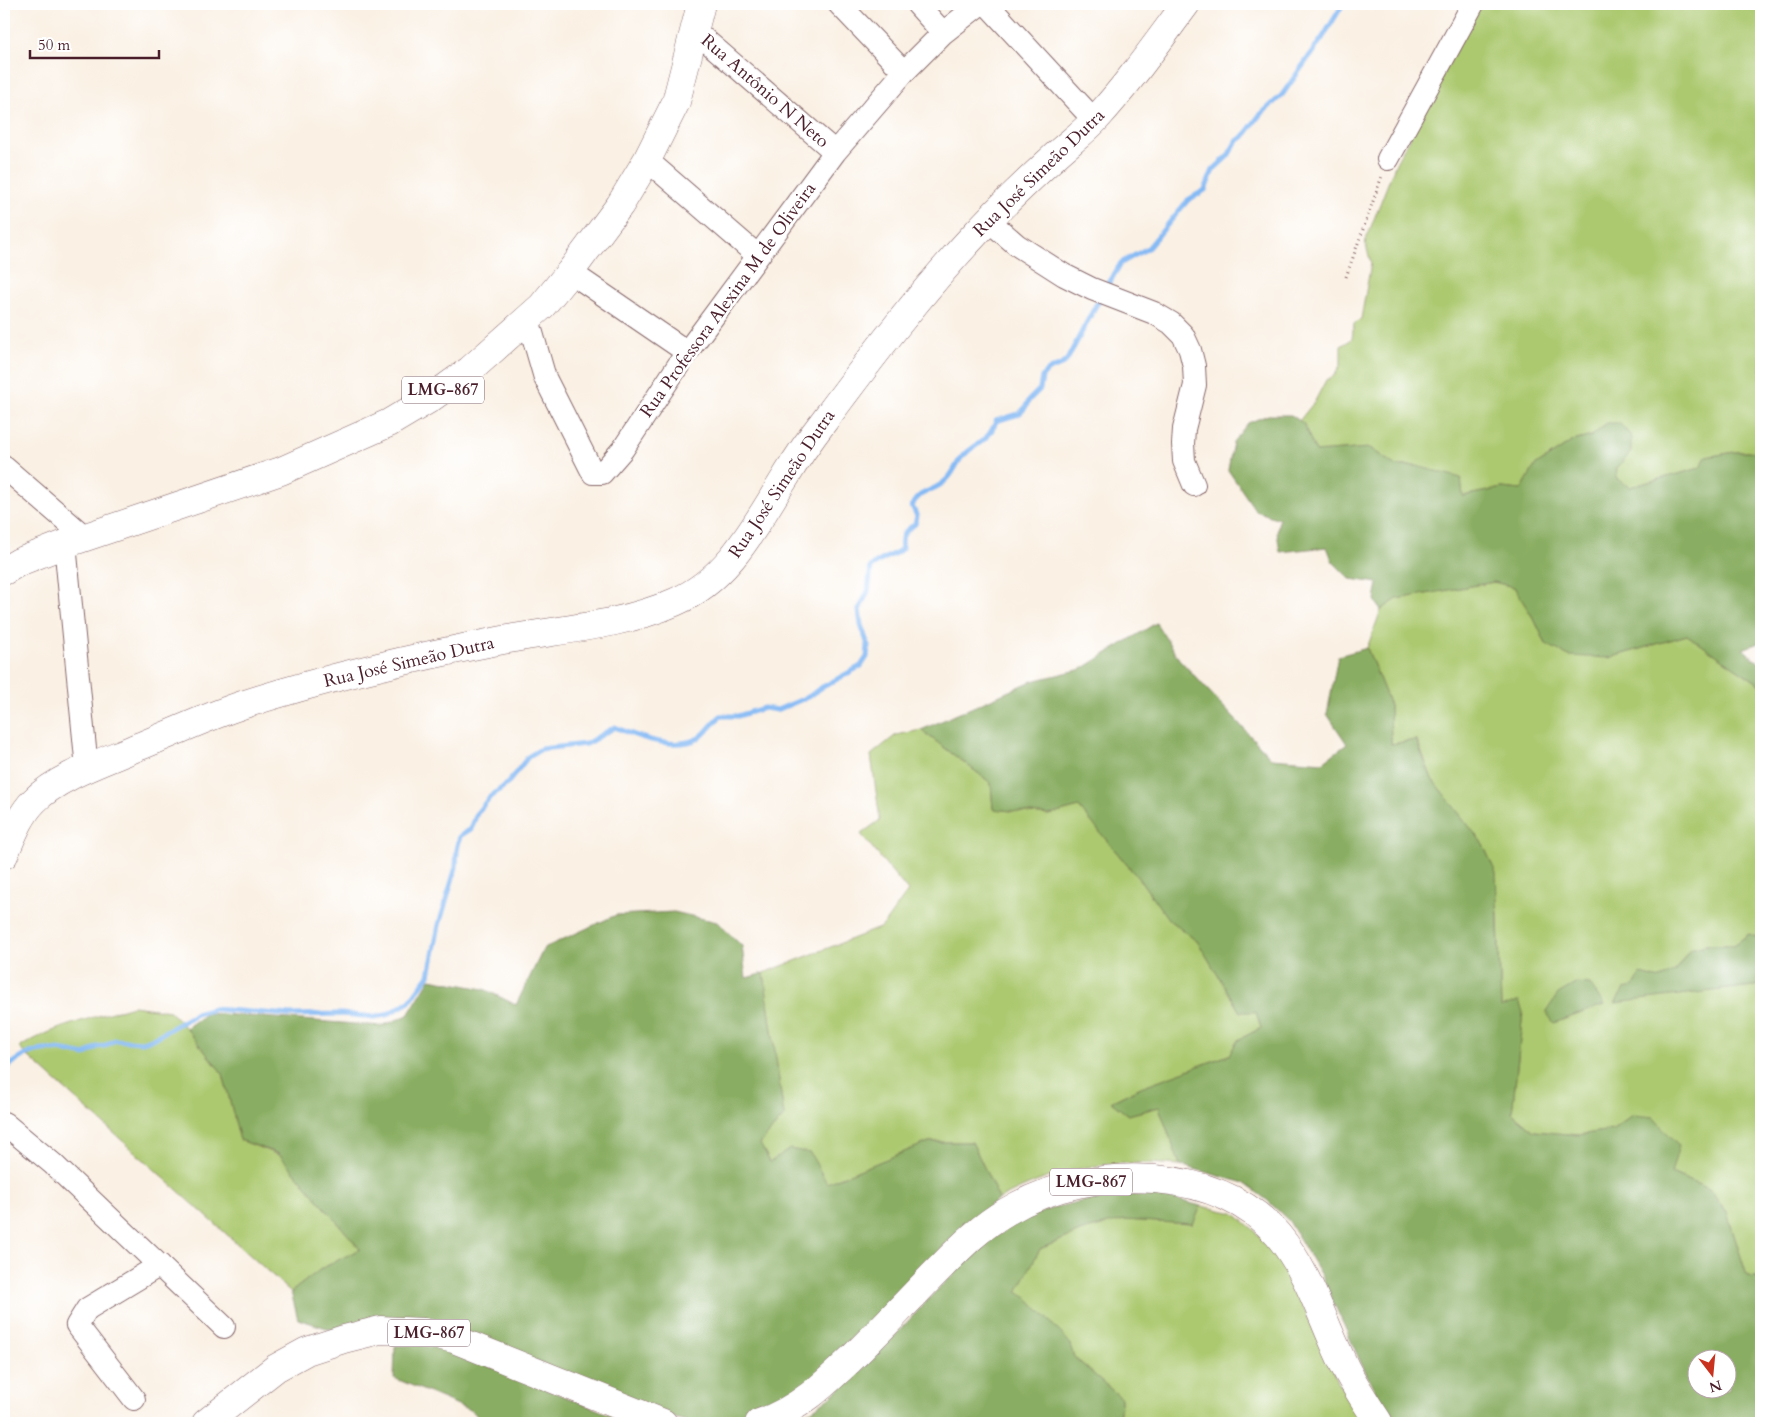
<svg xmlns="http://www.w3.org/2000/svg" width="1765" height="1427" font-family="Cardo,serif">
<style>
.green{fill:#acc970;stroke:#7b744e}
.forest{fill:#89ad62;stroke:#6a6646;fill-rule:evenodd}
.lines{fill:none;stroke-linecap:round;stroke-linejoin:round}
.stream{stroke:#85baf4;stroke-width:5}
.minor-casing{stroke:#88686b;stroke-width:24}
.major-casing{stroke:#88686b;stroke-width:29}
.path{stroke:#88686b;stroke-width:3;stroke-dasharray:1 4;stroke-linecap:butt}
.minor{stroke:#fff;stroke-width:22}
.major{stroke:#fff;stroke-width:28}
.labels{text-anchor:middle;dominant-baseline:central;stroke-width:5;stroke-linejoin:round;paint-order:stroke}
.shield{fill:#fff;stroke:#80626b;stroke-width:1}
.shield-label{font-size:16px;font-weight:bold;fill:#4a1f2b}
.street-label{font-size:18px;fill:#4a1f2b;stroke:#fff}
</style>
<rect width="100%" height="100%" fill="#fff"/>
<filter id="ink" filterUnits="userSpaceOnUse"><feTurbulence type="fractalNoise" baseFrequency=".02" numOctaves="2"/><feDisplacementMap in="SourceGraphic" scale="10" xChannelSelector="R" yChannelSelector="G"/><feConvolveMatrix kernelMatrix="1 2 1 2 8 2 1 2 1" color-interpolation-filters="sRGB"/></filter>
<filter id="wash" filterUnits="userSpaceOnUse"><feTurbulence type="fractalNoise" baseFrequency=".0096" numOctaves="4" result="noise"/><feDisplacementMap in="SourceGraphic" scale="20" xChannelSelector="R" yChannelSelector="G"/><feGaussianBlur stdDeviation="1.12" result="paint"/><feColorMatrix in="noise" values="0 0 0 0 0 0 0 0 0 0 0 0 0 0 0 0 0 1.4 0 .05"/><feComposite in="paint" operator="in"/></filter>
<g filter="url(#wash)">
<rect width="100%" height="100%" fill="#faf0e3"/>
<!-- green -->
<path class="green" d="M1480,4h281v454l-6,-6h-20l-29,5 -6,11 -70,19 -14,-9 1,-10 14,-17 -24,-28 -15,13 -19,5 -38,25 -14,24 -19,-2 -39,8 -46,-30h-21l-26,-18 -54,4 -13,-29 -4,-2 16,-20 11,-21 8,-4 7,-12v-18l11,-7 2,-15 7,-5 10,-56 -6,-21 31,-79z
M1494,582l20,5 21,34 11,23 63,14 78,-23 74,50v28l-4,6 4,10v210l-12,-5 -15,11h-28l-16,4 -15,22 -15,9 -19,-6 -8,13 -17,15 145,-17v293l-14,-2 -20,-63 -18,-24 -38,-16 -38,-58 -20,15 -35,5 -44,-4 -22,-18 11,-101 -22,-5 -3,-95 -15,-68 -51,-65 -15,-39 -26,4 -1,-39 -23,-57 14,-38 16,-11z
M921,730l70,53 2,26 56,6 30,-8 64,77 26,36 29,22 42,70 16,-1 5,17 -23,12 -9,15 -88,32 -30,15 17,13 31,-8 21,58c-70,-6 -118,1 -181,34l-27,-57h-43l-102,41 -57,-21 -10,-18 24,-28 -20,-143 118,-46 26,-36 -47,-57 19,-14 -9,-65 25,-20z
M133,1006l37,5 16,17 37,46 17,66 41,16 79,93 -39,20 -30,23 -272,-244c29,-20 80,-32 114,-42z
M1201,1206l33,7 21,18 30,37 53,113 25,42h-244l2,-25 -47,-41 -5,-15 -53,-50 24,-43 42,-18 42,-11 69,4z"/>
<!-- forest -->
<path class="forest" d="M1268,415h23l12,8 13,29 54,-4 26,18h21l44,12 2,18 39,-8 19,2 14,-24 38,-25 19,-5 15,-13h12l12,13v16l-14,16 -1,10 14,9 70,-19 6,-11 29,-5h21l5,6v184l-18,7 18,15v21l-74,-50 -78,23 -40,-2 -23,-12 -11,-23 -21,-34 -20,-5 -97,17 -16,11 -6,-10 3,-17 -28,-4 -17,-17 -6,-15 -47,5 -3,-20 2,-13 -23,-8 -28,-41 5,-28 15,-19z
M1156,623l23,36 92,99 52,4 24,-18 -20,-30 11,-58 29,-8 23,57 1,39 25,-4 16,39 51,65 13,29 5,134 18,-6 4,11 -11,101 22,18 44,4 35,-5 20,-15 20,2 26,29 -8,27 38,16 18,24 20,63 14,2v145h-366l-16,-24 -17,-34 -40,-88 -33,-56 -22,-21 -23,-17 -64,-18 -21,-58 -31,8 -17,-13 30,-15 88,-32 9,-15 23,-12 -5,-16h-16l-42,-70 -29,-22 -26,-36 -64,-77 -30,8 -56,-6 -2,-26 -70,-53 111,-49 50,-12zM1698,1360h30v30h-30z
M674,912l43,10 25,24 4,32 18,-5 20,143 -24,28 10,18 20,-13 20,4 17,30 102,-41h43l27,57 -42,34 -134,142 -74,43 -28,5h-25l-19,-4 -193,-79 -148,-9 -38,-12 -7,-27 30,-23 39,-20 -81,-95 -39,-14 -17,-66 -37,-46 21,-15 175,13 26,-11 22,-36 54,10 32,16 28,-57 72,-33z
M1749,934l12,5v46l-146,18 9,-14 9,-2 8,-13 19,5 15,-8 15,-22 16,-4h28z
M1577,983l13,1 14,21 -50,18 -8,-11 12,-18z
M1130,1195l32,1 39,10 -8,18 -69,-4 -42,11 -42,18 -23,43 12,7 40,43 5,15 47,41 -2,25h-330c76,-38 121,-114 185,-168 14,-12 31,-27 49,-35 33,-16 70,-22 107,-25z
M416,1345l32,5 183,73h-144l-17,-13 -76,-32 1,-32z"/>
<g class="lines">
<!-- stream -->
<path class="stream" d="M1109,283l12,-20 27,-15 40,-48 17,-10 8,-20 15,-14 8,-14 8,-6 15,-20 23,-21 41,-58 20,-33
M4,1069c7,-5 15,-11 23,-15 18,-8 40,-3 58,1l12,-8 7,-1 11,-6 27,2 10,-3 44,-25 18,-5 76,6 51,-1 33,3 12,-2 23,-13 20,-27 10,-50 17,-58 1,-17 3,-14 11,-7 6,-16 13,-16 17,-13 21,-27 13,-8 45,-5 29,-17c22,10 60,24 84,11 7,-4 15,-17 22,-22h17l26,-8 13,2 33,-14 9,-7 42,-23 6,-9 1,-12 -7,-20 -2,-15 9,-19 3,-24c10,-8 21,-11 31,-18 -2,-14 2,-17 13,-25l2,-8 -5,-10c6,-16 22,-14 33,-25 8,-6 10,-15 16,-23 13,-14 28,-16 35,-37l23,-7 6,-6 4,-8 11,-11 2,-12 5,-6 14,-6 6,-5 29,-55 6,-7"/>
</g>
</g>
<g filter="url(#ink)">
<g class="lines">
<defs>
<path id="minor" d="M839,4l65,68
M917,4l26,29
M987,4l107,116
M695,31l140,121
M1388,159l85,-155
M647,160l111,96
M988,220l29,25 47,30 28,14 62,24 17,10 12,12 7,15 4,16 1,19 -11,44 -1,15 1,17 10,24
M570,272l117,80
M528,319l17,59 48,95h9l21,-24 64,-97 148,-200 69,-80 39,-39 37,-29
M4,467l81,70
M65,544l22,225
M4,1123l49,41 171,163
M134,1399l-57,-74 10,-16 73,-44"/>
<path id="major" d="M4,571l15,-9 46,-18 216,-73 108,-48 42,-25 39,-28 72,-64 28,-34 50,-67 27,-45 29,-58 25,-98
M4,855c8,-18 16,-40 30,-54 23,-24 71,-40 101,-53 36,-14 71,-31 107,-43 86,-28 173,-48 261,-65 58,-11 118,-14 172,-38 54,-23 80,-77 110,-124 12,-20 25,-39 39,-57 49,-66 99,-131 155,-191 24,-26 51,-51 77,-75 13,-12 28,-23 40,-36 33,-36 61,-76 90,-115
M206,1423l70,-55 31,-17 37,-12 36,-9 44,2 30,7 209,84
M759,1423c38,-12 67,-40 95,-67 27,-27 53,-54 79,-81 23,-23 45,-47 73,-63 45,-27 98,-37 149,-33 47,4 92,20 123,56 33,40 45,89 68,134 10,19 22,37 33,54"/>
</defs>
<!-- minor casing -->
<use href="#minor" class="minor-casing"/>
<!-- major casing -->
<use href="#major" class="major-casing"/>
<!-- path -->
<path class="path" d="M1346,277l36,-101"/>
<!-- minor -->
<use href="#minor" class="minor"/>
<!-- major -->
<use href="#major" class="major"/>
</g>
</g>
<g class="labels">
<!-- shield labels -->
<g class="shield">
<rect x="402" y="376.5" width="82" height="27" rx="4"/>
<rect x="1050" y="1168.5" width="82" height="27" rx="4"/>
<rect x="388" y="1319.5" width="82" height="27" rx="4"/>
</g>
<g class="shield-label">
<text x="443" y="390">LMG-867</text>
<text x="1091" y="1182">LMG-867</text>
<text x="429" y="1333">LMG-867</text>
</g>
<!-- street labels -->
<g class="street-label">
<text transform="translate(765 91) rotate(41)">Rua Antônio N Neto</text>
<text transform="translate(1039 173) rotate(-44)">Rua José Simeão Dutra</text>
<text transform="translate(728 300) rotate(-54)">Rua Professora Alexina M de Oliveira</text>
<text transform="translate(782 484) rotate(-56)">Rua José Simeão Dutra</text>
<text transform="translate(409 662) rotate(-13)">Rua José Simeão Dutra</text>
</g>
</g>
<!-- margin -->
<rect width="1765" height="1427" fill="none" stroke="#fff" stroke-width="20"/>
<!-- north arrow -->
<g transform="translate(1712 1374) rotate(164)"><circle r="24" fill="#ffffff" stroke="#b7a5aa"/>
<path d="M0-4L9 19L0 12L-9 19Z" fill="#c8321e"/>
<text y="-8" font-size="14" font-weight="bold" text-anchor="middle" fill="#4a1f2b">N</text>
</g>
<!-- scale -->
<path d="M30 50v8h129v-8" fill="none" stroke="#4a1f2b" stroke-width="2.5"/>
<text x="38" y="50" font-size="15" fill="#4a1f2b" stroke="#ffffff" stroke-width="4" paint-order="stroke">50 m</text>
</svg>
